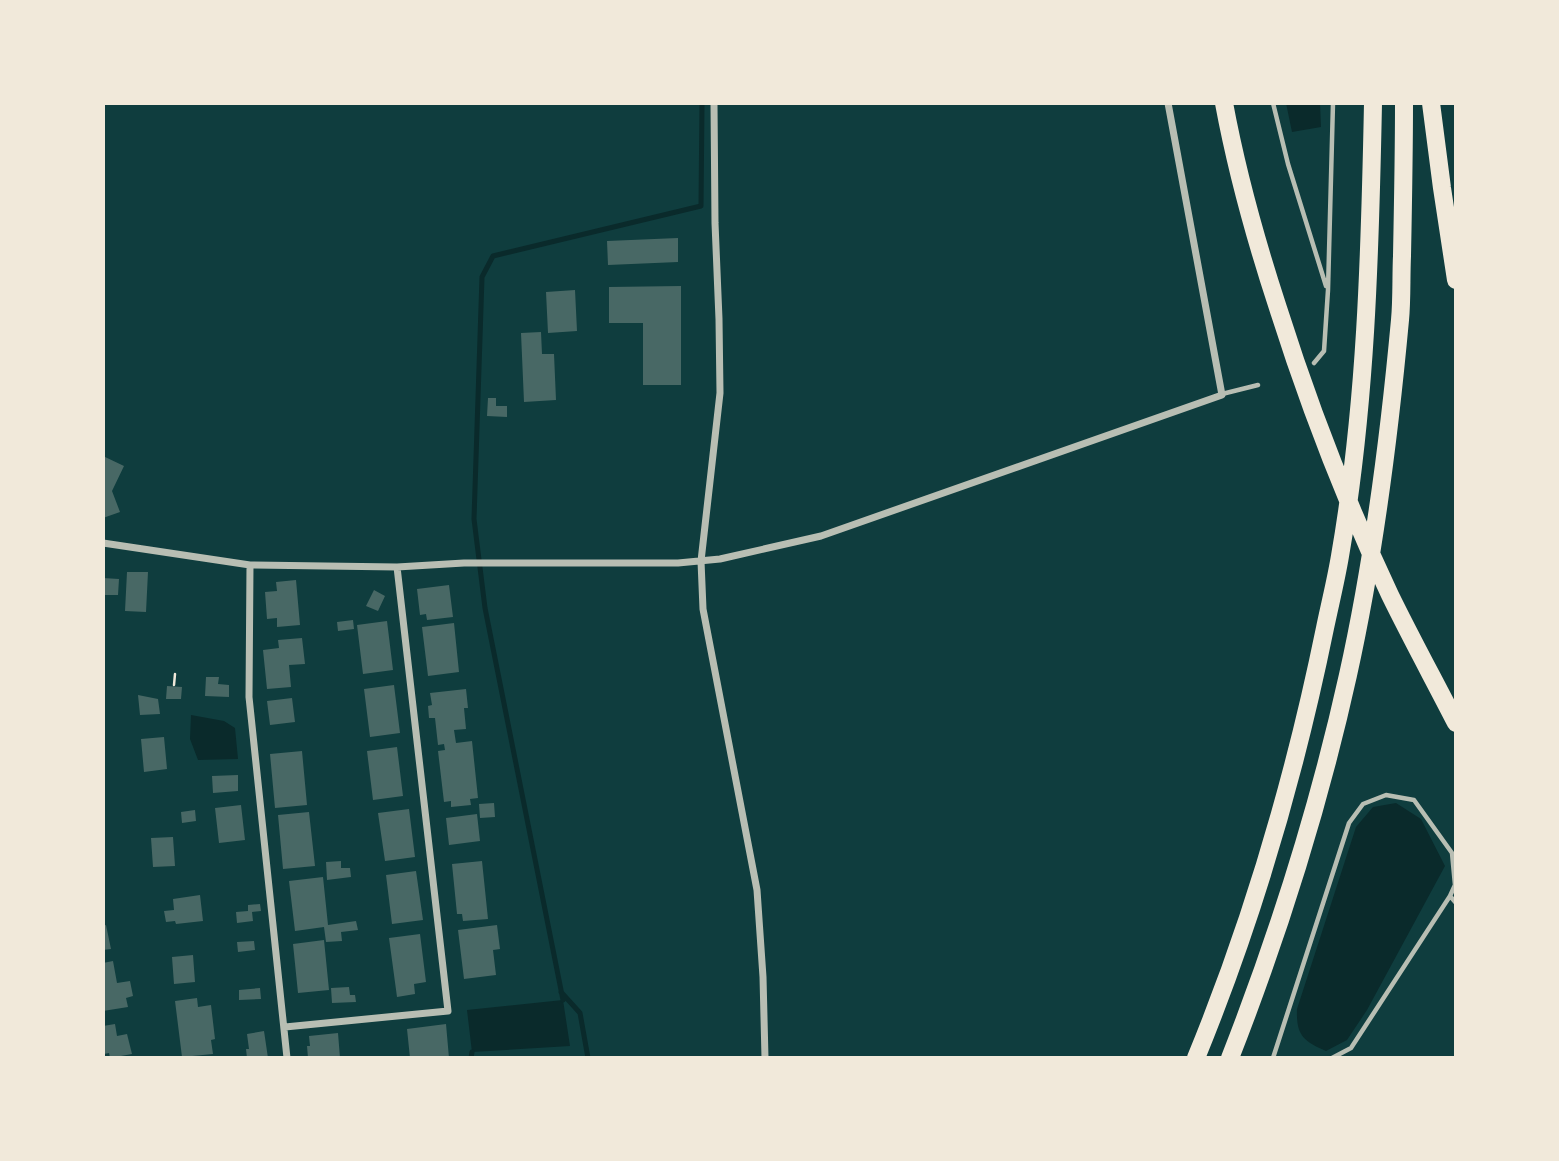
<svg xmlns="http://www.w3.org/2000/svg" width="1559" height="1161" font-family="'DejaVu Sans',sans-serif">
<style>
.water{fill:#0a2a2b}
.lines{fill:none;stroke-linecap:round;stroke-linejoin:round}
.stream{stroke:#0a2a2b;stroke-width:5}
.building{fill:#486865}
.path{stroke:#f1e9da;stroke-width:2.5}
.service{stroke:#b8beb3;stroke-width:4.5}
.minor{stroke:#b8beb3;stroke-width:7}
.motorway{stroke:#f1e9da;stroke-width:18}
</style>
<rect width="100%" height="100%" fill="#0f3d3e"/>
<!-- water -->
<path class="water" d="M1286,103h34l1,24 -29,5z
M191,715l33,6 11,7 3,31 -40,1 -8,-21z
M1396,803l25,16 24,47 -78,144 -20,30 -21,11c-23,-10 -30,-16 -29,-42l59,-182 17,-20z
M563,1000l7,46 -98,6 -5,-42z"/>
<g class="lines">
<!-- stream -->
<path class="stream" d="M561,992l19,21 8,45
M563,1000l-78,-392 -11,-89 8,-242 11,-21 208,-50 1,-103
M471,1058l1,-6"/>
</g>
<!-- building -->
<path class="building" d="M678,238v24l-70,3 -1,-24z
M681,286v99h-38v-62h-34v-36z
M575,290l2,41 -29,2 -2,-41z
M541,332l1,22h12l2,46 -32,2 -3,-69z
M488,398h8v8h11v11l-20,-1z
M103,456l21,10 -12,25 8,21 -17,6z
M127,572h21l-2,40 -21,-1z
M103,578l16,1 -1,16h-15z
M296,580l4,45 -23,2v-9l-10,1 -2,-27 12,-1 -1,-9z
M449,585l4,32 -26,3 -1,-6 -6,1 -3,-26z
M374,590l11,6 -7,15 -12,-5z
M353,620l1,9 -16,2 -1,-9z
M387,621l6,49 -30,4 -6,-49z
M454,623l5,49 -31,4 -6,-49z
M302,638l3,26 -16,1 2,22 -24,2 -4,-39 16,-2 -1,-8z
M206,677h13l-1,7 11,1v12l-24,-1z
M394,685l6,48 -30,4 -6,-48z
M167,686l15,1 -1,12h-15z
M466,689l2,19h-4l2,21 -12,1 2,13 16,-2 6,57 -8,1 1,6 -20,2v-6l-7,1 -6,-51 7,-1 -1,-6 -6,1 -3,-27h-6l-1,-12 4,-1 -2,-12z
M138,695l20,4 2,15 -20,1z
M292,698l3,24 -25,3 -3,-24z
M164,737l3,32 -23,3 -3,-33z
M397,747l6,49 -30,4 -6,-49z
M302,751l5,54 -32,3 -5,-54z
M238,775v16l-25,2 -1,-17z
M494,803l1,14 -15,1 -1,-14z
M241,805l4,35 -26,3 -4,-35z
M409,809l6,48 -30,4 -7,-48z
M195,810l1,11 -14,2 -1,-11z
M309,812l6,54 -32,3 -5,-54z
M477,814l3,27 -31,4 -3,-27z
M173,837l2,29 -22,1 -2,-29z
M341,861v7h9l1,9 -24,3 -1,-18z
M482,861l6,58 -25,2 -1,-7h-5l-5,-50z
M416,871l7,49 -31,4 -6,-49z
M323,877l5,48 28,-4 2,9 -17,2 1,9 -16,1 -2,-15 -29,4 -6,-50z
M200,895l3,26 -27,3 -1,-3 -9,1 -2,-11 10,-1 -1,-11z
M260,904l1,7 -9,1 1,9 -16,2 -1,-11 12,-1v-6z
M106,925l5,24 -8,1v-24z
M497,925l3,24 -7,1 3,25 -32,4 -6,-49z
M420,934l6,48 -12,2 1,10 -18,3 -8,-59z
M324,940l5,50 -31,3 -5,-49z
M254,941l1,9 -17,2 -1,-10z
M193,955l2,27 -21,2 -2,-27z
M113,961l4,22 13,-2 3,15 -7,2 2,9 -25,4v-48z
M349,987l1,8h5l1,7 -24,1 -1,-15z
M260,988l1,11 -22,1v-10z
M197,998l1,9 13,-2 4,34 -4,1 2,14 -31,3 -7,-56z
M115,1024l2,12 10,-2 5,20 -22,4 -1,-5 -5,1 -1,-28z
M446,1024l3,34h-12l-1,-2 -26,2 -3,-29z
M264,1031l4,27h-21l-1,-9h3l-2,-15z
M338,1033l2,25h-32l-1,-12h3l-1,-10z"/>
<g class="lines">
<!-- path -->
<path class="path" d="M174,685l1,-11"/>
<!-- service -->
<path class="service" d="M1273,103l15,61 38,122
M1314,363l10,-12 4,-61 5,-187
M1222,394l36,-9
M1450,896l6,7
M1273,1058l76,-235 14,-19 23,-9 28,5 38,53 3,32 -5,11 -99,152 -19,10"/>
<!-- minor -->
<path class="minor" d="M714,103l1,120 4,96 1,74 -19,168 2,48 54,281 6,87 2,81
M103,543l147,22 147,2 67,-4h214l42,-4 101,-23 401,-141 -54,-292
M250,565l-1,132 38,361
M285,1027l163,-16 -51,-444"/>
<!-- motorway -->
<path class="motorway" d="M1224,103c13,70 32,138 54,205 31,98 68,194 112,287 21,43 44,85 66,128
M1431,103l11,85 14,92
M1196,1058c57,-139 99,-283 129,-430 5,-24 11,-48 15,-72 26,-150 30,-301 33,-453
M1230,1058c49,-125 89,-252 118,-383 26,-117 41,-236 52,-355 2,-21 1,-43 2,-64 1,-51 2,-102 2,-153"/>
</g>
<!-- border -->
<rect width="1559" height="1161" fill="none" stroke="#f1e9da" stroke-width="210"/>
</svg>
